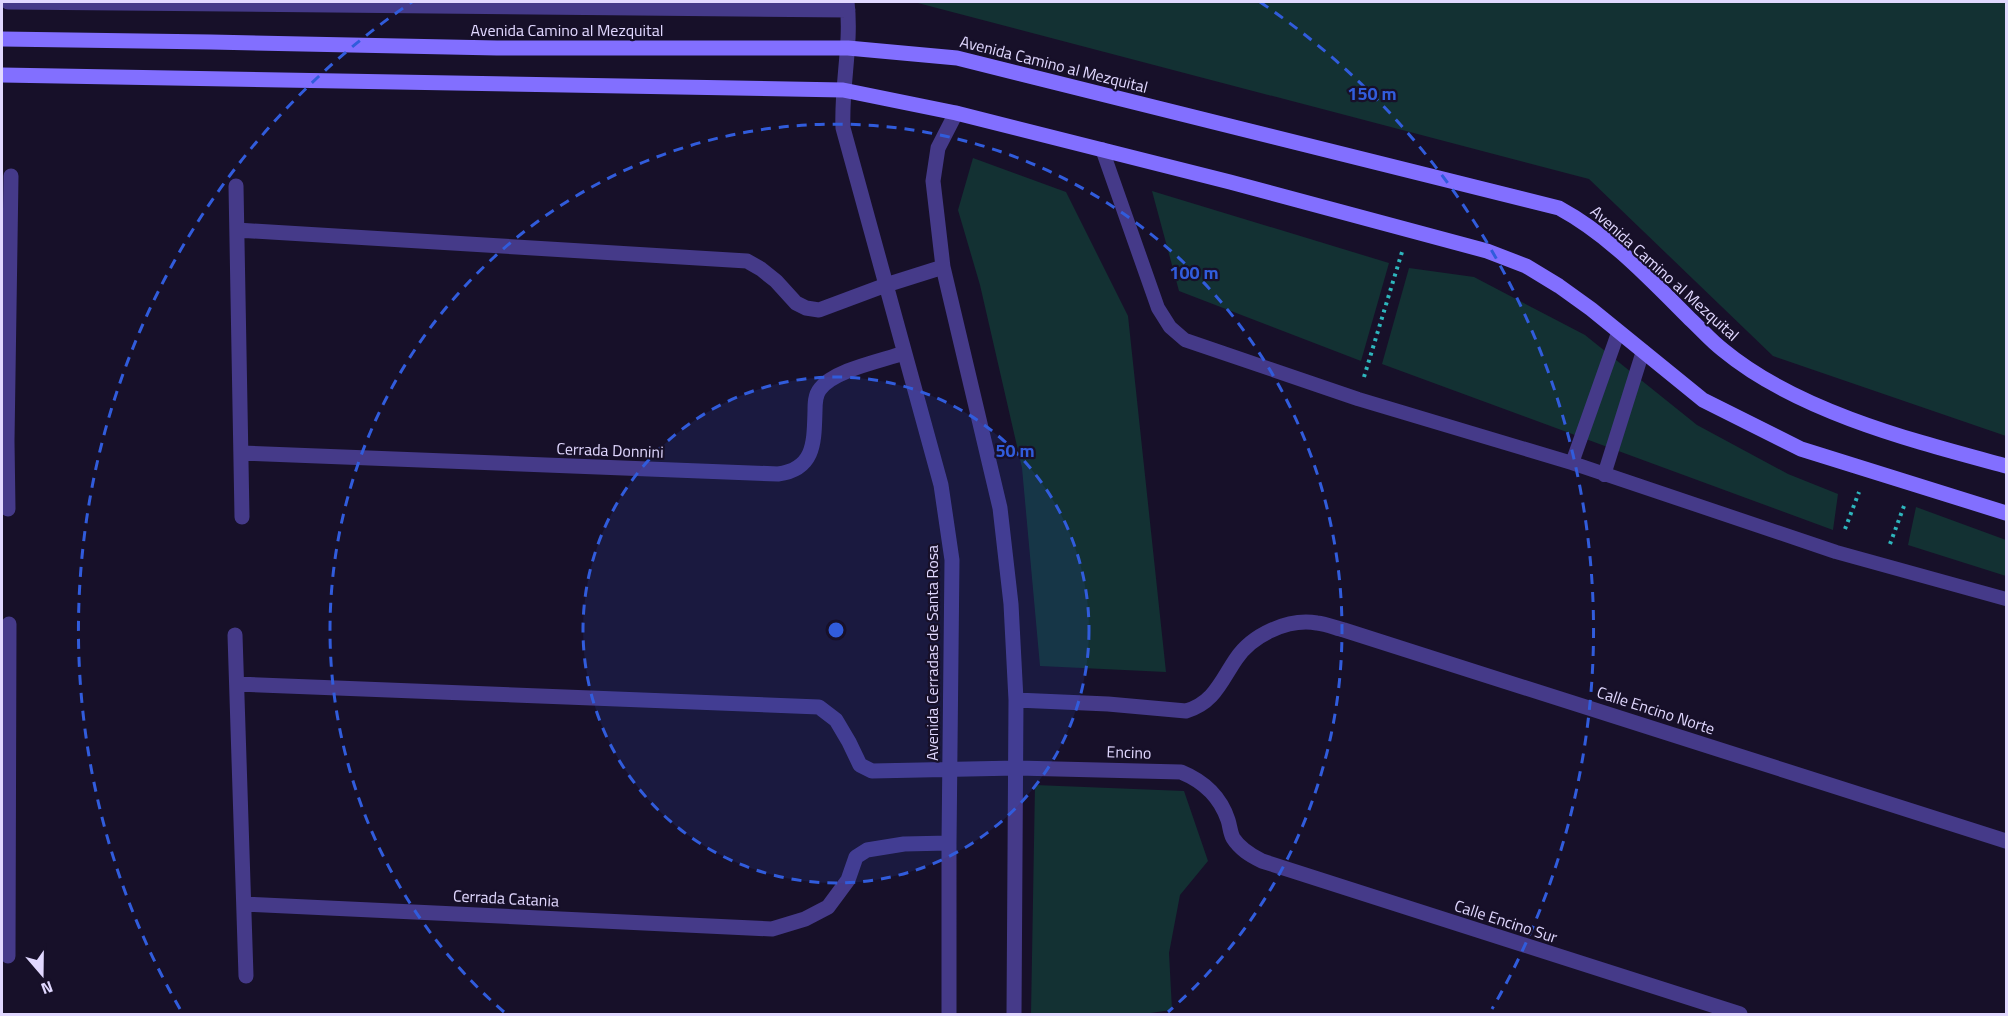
<svg xmlns="http://www.w3.org/2000/svg" width="2008" height="1016" font-family="'Titillium Web',sans-serif">
<style>
.green{fill:#133133}
.lines{fill:none;stroke-linecap:round;stroke-linejoin:round}
.path{stroke:#2eb6bd;stroke-width:4;stroke-dasharray:3 4.5;stroke-linecap:butt}
.service{stroke:#453a89;stroke-width:14}
.minor{stroke:#453a89;stroke-width:15}
.secondary{stroke:#826fff;stroke-width:15}
.ring{fill:none;stroke:#315cdc;stroke-width:3;stroke-dasharray:10 8}
.labels{text-anchor:middle;dominant-baseline:central;stroke-width:4.5;stroke-linejoin:round;paint-order:stroke}
.street-label{font-size:16px;fill:#e1d8ff;stroke:#171029}
.centre{fill:#315cdc;stroke:#171029;stroke-width:3}
.ring-label{font-size:18px;text-anchor:middle;font-weight:bold;fill:#315cdc;stroke:#171029;stroke-width:4.5;stroke-linejoin:round;paint-order:stroke}
</style>
<rect width="100%" height="100%" fill="#171029"/>
<!-- green -->
<path class="green" d="M914,2h1092v434l-233,-80 -184,-177z
M973,158l93,34 62,124 38,356 -126,-6 -18,-198 -42,-183 -22,-75z
M1152,191l237,72 -28,98 -182,-70z
M1409,268l65,9 111,58 112,90 91,49 50,20 -5,36 -451,-166z
M1916,507l90,33v36l-98,-31z
M1035,785l149,6 24,70 -28,34 -11,58 3,57 -29,4h-112z"/>
<g class="lines">
<!-- path -->
<path class="path" d="M1364,377l38,-125
M1845,529l14,-37
M1890,544l14,-38"/>
<!-- service -->
<path class="service" d="M1102,149l56,159 12,19 15,13 173,59 214,64 264,89 170,47
M1572,463l46,-130
M1604,475l39,-124"/>
<!-- minor -->
<path class="minor" d="M8,2l840,8
M847,2c5,42 -6,84 -4,126l98,357 11,75 -3,283v171
M956,113l-18,35 -5,33 10,86 57,241 11,96 5,96 -2,314
M236,186l6,331
M237,230l510,31 14,8 15,12 20,22 10,5 13,2 67,-25 57,-18
M241,453l537,21c37,-5 36,-32 37,-63 0,-7 0,-16 5,-22 14,-19 61,-28 84,-36
M8,509l-1,-68 4,-265
M235,635l11,341
M237,684l582,23 17,13 13,22 11,23 12,6 145,-3 164,4c22,9 39,24 47,48 2,6 2,12 5,18 7,11 17,17 29,23l478,153
M1016,700l92,4 78,7c28,-8 35,-30 50,-52 16,-24 52,-41 81,-36 9,1 19,5 27,7l662,211
M245,904l527,25 33,-10 23,-12 20,-27 8,-23 11,-7 37,-6 45,-1
M8,956l1,-332"/>
<!-- secondary -->
<path class="secondary" d="M2,39l209,3 286,6h351l109,10 602,150c50,27 91,71 131,111 11,10 21,22 33,31 75,62 191,91 283,116
M2,75l841,15 113,23 274,69 257,69 39,15 33,20 32,23 112,91 98,49 205,64"/>
</g>
<!-- distance rings -->
<circle cx="836" cy="630" r="253" fill="#315cdc" fill-opacity=".12"/>
<g class="ring">
<circle cx="836" cy="630" r="253"/>
<path d="M504 1012A506 506 0 1 1 1168 1012"/>
<path d="M180 1009A758 758 0 0 1 412 2M1260 2A758 758 0 0 1 1492 1009"/>
</g>
<g class="labels">
<!-- street labels -->
<g class="street-label">
<text x="567" y="30">Avenida Camino al Mezquital</text>
<text transform="translate(1054 64) rotate(14)">Avenida Camino al Mezquital</text>
<text transform="translate(1665 273) rotate(42)">Avenida Camino al Mezquital</text>
<text transform="translate(610 450) rotate(2)">Cerrada Donnini</text>
<text transform="translate(932 653) rotate(-90)">Avenida Cerradas de Santa Rosa</text>
<text transform="translate(1656 710) rotate(18)">Calle Encino Norte</text>
<text transform="translate(1129 752) rotate(2)">Encino</text>
<text transform="translate(506 898) rotate(3)">Cerrada Catania</text>
<text transform="translate(1506 921) rotate(18)">Calle Encino Sur</text>
</g>
</g>
<circle cx="836" cy="630" r="9" class="centre"/>
<g class="ring-label">
<text x="1372" y="100">150 m</text>
<text x="1194" y="279">100 m</text>
<text x="1015" y="457">50 m</text>
</g>
<!-- border -->
<rect width="2008" height="1016" fill="none" stroke="#e1d8ff" stroke-width="6"/>
<!-- north arrow -->
<g transform="translate(42 974) rotate(160)" stroke="#171029" stroke-width="4.5" paint-order="stroke">
<path d="M0-4.5L10 22L0 15L-10 22Z" fill="#e1d8ff"/>
<text y="-9" font-size="16" font-weight="bold" text-anchor="middle" fill="#e1d8ff">N</text>
</g>
</svg>
